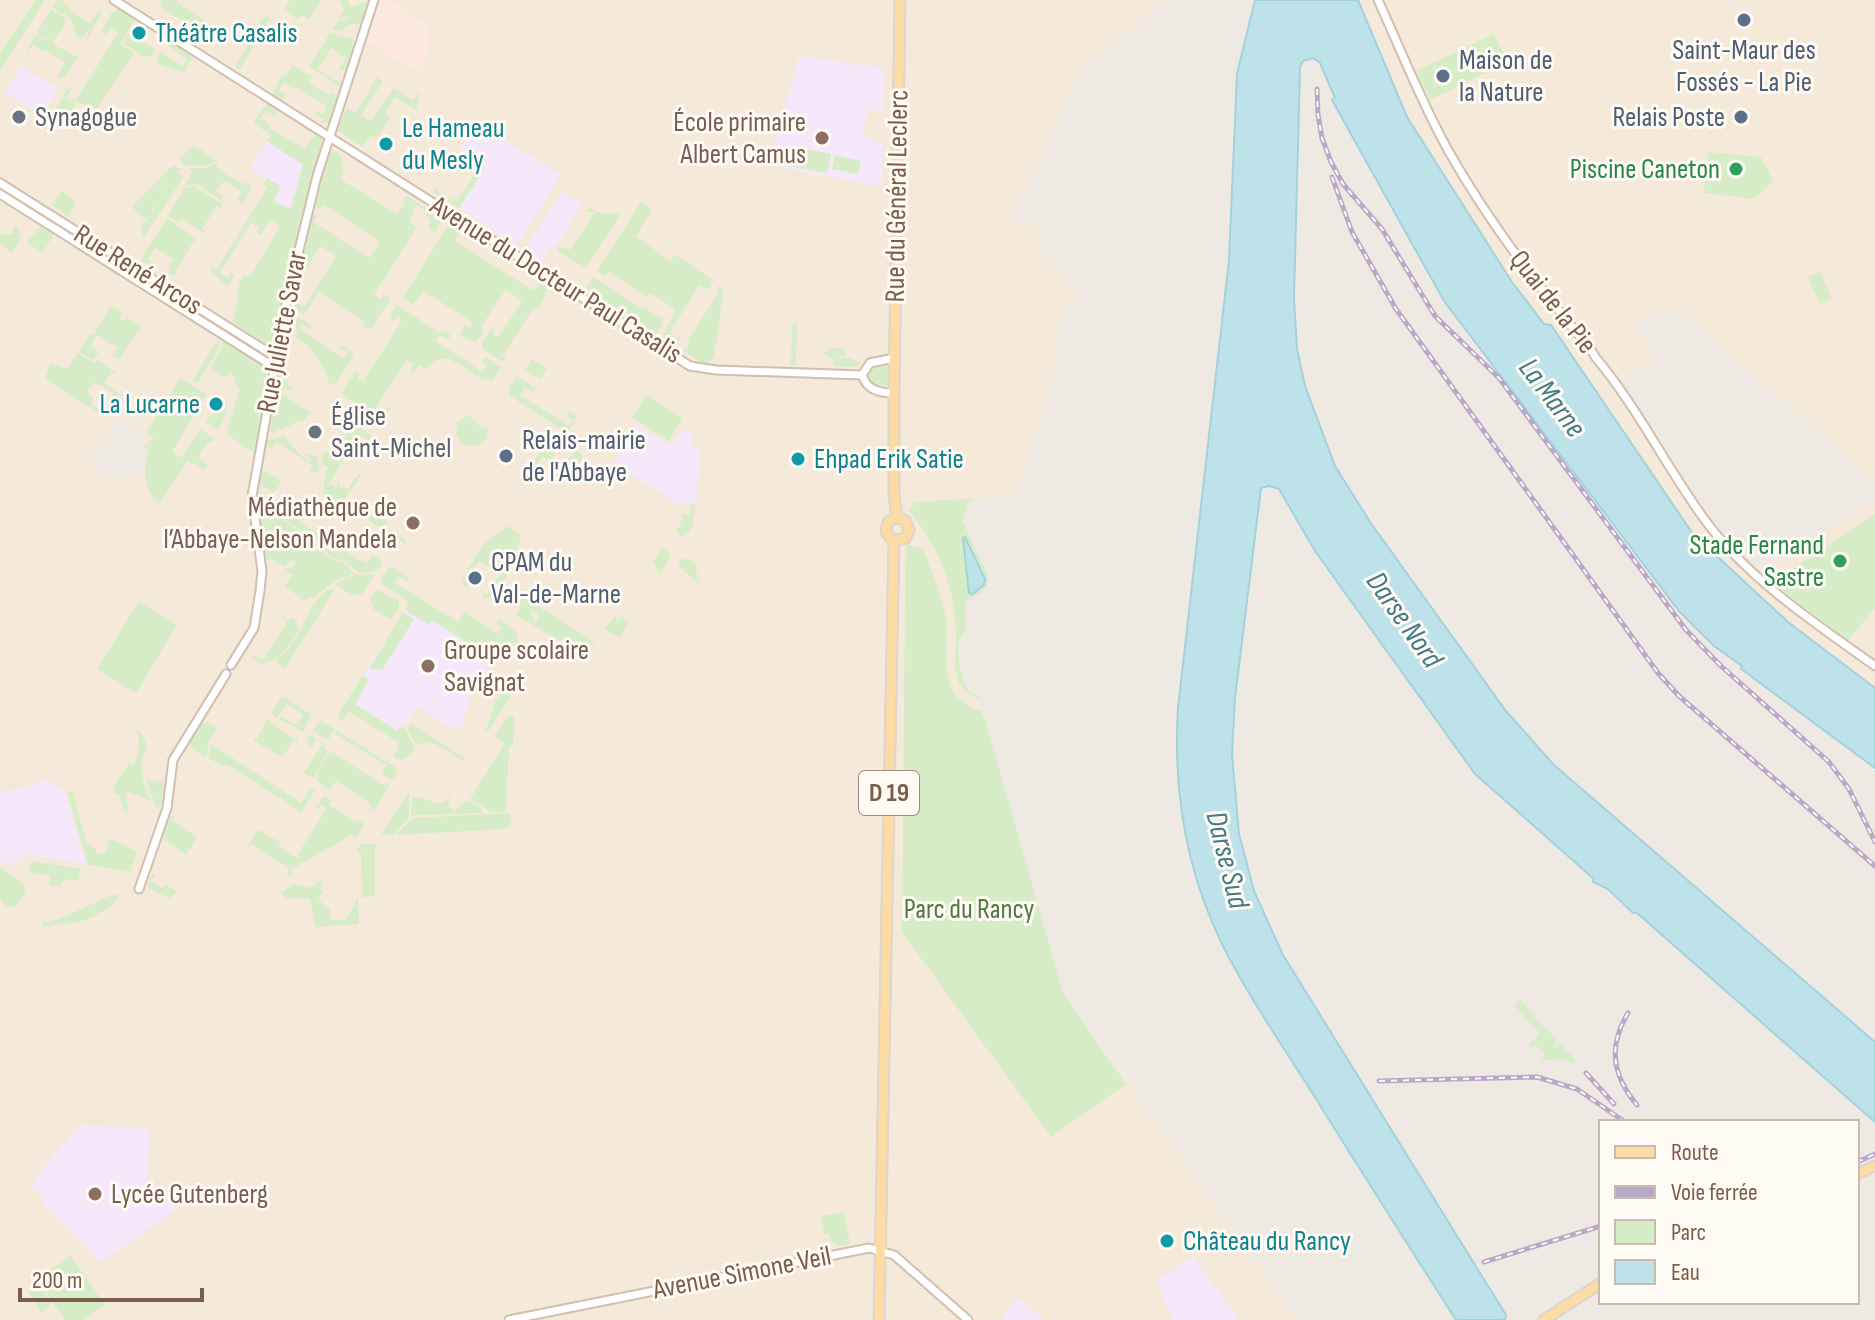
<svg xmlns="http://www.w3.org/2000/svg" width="1875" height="1320" font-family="'Sofia Sans Condensed',sans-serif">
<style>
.residential{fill:#f5e9da}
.commercial{fill:#fde9e0}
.industrial{fill:#efe9e4;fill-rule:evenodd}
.education{fill:#f4e8fa}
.green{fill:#d7edc8;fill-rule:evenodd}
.water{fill:#bee2e9;stroke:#a4d2db;stroke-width:2}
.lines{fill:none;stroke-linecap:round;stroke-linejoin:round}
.minor-casing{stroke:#d1bfb0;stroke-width:11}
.major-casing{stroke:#ddd5d0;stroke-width:13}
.minor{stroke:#fff;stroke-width:7}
.major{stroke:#fcdca4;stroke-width:9}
.rail-casing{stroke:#baa8c9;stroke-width:5}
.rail{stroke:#fffaf3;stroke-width:2;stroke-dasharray:6;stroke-linecap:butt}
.service-dot{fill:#5c6f8a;stroke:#fffaf3;stroke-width:3}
.culture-dot{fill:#0f9aa8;stroke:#fffaf3;stroke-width:3}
.worship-dot{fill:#6b7280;stroke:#fffaf3;stroke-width:3}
.education-dot{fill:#8d6e63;stroke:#fffaf3;stroke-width:3}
.leisure-dot{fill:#2e9e5b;stroke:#fffaf3;stroke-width:3}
.labels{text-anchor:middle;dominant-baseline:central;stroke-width:6;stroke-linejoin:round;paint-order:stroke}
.shield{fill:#fffaf3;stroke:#a38c7e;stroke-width:2}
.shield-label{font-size:26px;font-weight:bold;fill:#7b5d4c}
.culture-label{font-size:28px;fill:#0d838f;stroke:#fffaf3;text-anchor:start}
.service-label{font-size:28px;fill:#4e5e75;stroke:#fffaf3;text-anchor:start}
.worship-label{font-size:28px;fill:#5b616d;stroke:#fffaf3;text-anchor:start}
.education-label{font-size:28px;fill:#785e54;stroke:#fffaf3;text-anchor:end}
.leisure-label{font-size:28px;fill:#27864d;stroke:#fffaf3;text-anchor:end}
.street-label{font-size:28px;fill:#7b5d4c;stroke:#fffaf3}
.park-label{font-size:28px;fill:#517a41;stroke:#fffaf3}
.water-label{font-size:30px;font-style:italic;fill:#427b87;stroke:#fffaf3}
</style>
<rect width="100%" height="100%" fill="#fdf7ec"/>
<!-- residential -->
<path class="residential" d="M0,0h1163l-36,34 -45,36 -54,117 -17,27v8l27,2 1,22 41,48 -19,19 -7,61 -37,121 -55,71 6,44 -11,31 26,63 80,289 235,327h-1298z
M1358,0h517v688l-87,-66 -95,-88 -125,-181 -2,-7 -32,-34 -44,-63 -83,-133z"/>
<!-- commercial -->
<path class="commercial" d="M379,0h10l41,27 -7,49 -58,-36z"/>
<!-- industrial -->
<path class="industrial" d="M1163,0h100l57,63 15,35 -3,2 112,201 235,310 35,35 29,20 -2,3 134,99v552h-577l-235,-327 -82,-282 2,-7 -21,-17 -5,-46 11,-31 -6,-44v-62l55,-10 37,-120 7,-62 19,-18 -41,-48 -2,-22 -27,-2 1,-8 17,-27 54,-117 45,-36zM1601,1122h256v180h-256z
M1666,310l17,3 192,168v17l-108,72 -10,-9 -5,4 -22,-20 -109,-163 37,-24 -24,-34z
M117,417l30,19 -3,5 2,2 4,-3 4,2 -5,15 -11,19 -3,-3 -24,5 -19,-8 -1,-16 14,-8 7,-10 -1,-9z"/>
<!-- education -->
<path class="education" d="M799,56l85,12 -1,44 -15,-3 -6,25 12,8 9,1 -1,44 -113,-22z
M21,66l37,23 -17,28 -37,-25z
M477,123l84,52 -44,70 -58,-37 25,-40 -25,-17z
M267,141l36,24 -13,43 -17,-6 7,-16 -30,-18z
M562,191l20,14 -27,43 -4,-2 -10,16 -15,-9 -1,-4z
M635,424l35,22 13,-17 11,7 -2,9 8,5 -4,53 -17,2 -66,-42z
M410,602l81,52 -6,9 3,5 -19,31 -8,29 -5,-1 -2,3 -37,-23 -11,17 -10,6 -49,-31z
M48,780l16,9 22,75 -62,-10 -13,14 -11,-8v-67z
M80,1125l70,3 -3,52 -5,4 8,12 35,8 -85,58 -55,-55 -5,-16 -11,-2 14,-22z
M1192,1256l47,62 -3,2h-64l-15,-40z
M1018,1298l26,22h-44z"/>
<!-- green -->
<path class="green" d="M36,0h9l-45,71v-18z
M57,0h4l10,8 -1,2 20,13 9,-13 2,3 -13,26 -2,-2 3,-5 -2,-1 -5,8 -6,-3 -4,-16 -20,-13z
M159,0h19l-1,3 34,21 -3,5 -3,-1 2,2 -3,4 3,2 -7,10 -12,-5 2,-4 8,4 5,-7 -43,-27 3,-4z
M290,0h31l-12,20 -7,-5 -3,4 -15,-10z
M339,0h8l4,7 18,-7 -7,23 -14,2 -8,6 -8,-1 5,-7 9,-5 2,2 -1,-4 -10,5 7,-11z
M51,9l13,8 2,5 -14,21 -16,-9z
M119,9l16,10 -14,25 13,9 -38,57c-11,-6 -22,-7 -33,-15l6,-8 3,1 -5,8 8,5 43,-68 -7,-5 -5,7 -5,-3 10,-19z
M267,16l3,2 -3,4 -27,48 -5,-4 27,-42 -3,-3z
M132,30l3,2 -4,7 6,3 2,-3 16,10 -3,6 -7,2 -22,-14z
M330,33l24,6 -8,32 -7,-2 7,-11 -15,-10 -13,21 20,13 2,-2 2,2 -2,5 -31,-21z
M1494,34l14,28 -78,38 -14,-29z
M35,35l43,22 -14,21 -7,-2 8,-14 -20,-12 -2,2 -10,-7 -8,10z
M168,39l25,17 -9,17 -26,-9 -2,-6 4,-6 23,14 4,-7 -22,-15z
M293,65l19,12 -3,6 21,13 2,-4 6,5 -7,25 -11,2 2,-5 -7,-5 2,-3 6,3 4,-8 -31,-19 -2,2 -10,-6 -5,7 8,5 -4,6 -11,-8 11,-19 3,2z
M377,77l6,4 -22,34 10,6 23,-33 19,12 7,-9 -3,19 -22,-13 -10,16 5,4 -13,21 -6,-3 -8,12 -26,-17 10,-22 9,5z
M63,97l13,7 -9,13 -9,-5 -3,4 -4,-1z
M267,103l12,7 -5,6 -8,-5 -5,7 10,7 -1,3 35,21 10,-16 7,6 1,5c-9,13 -6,20 -10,34 -16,54 -28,110 -39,165l-4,4 -38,-26c8,-14 2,-31 11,-45l8,-1 29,-49 -10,-6 -9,15 -5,-3 3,-5 -8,-4 -31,50 7,5 4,-6 4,3 -6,10h-4l-15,-15 1,-2 5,2 51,-82 -4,-4 4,-6 13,8 -6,16 17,6 12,-43 -36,-24 4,-6 -18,-12z
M194,145l23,16 -11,5h-20l-7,-7z
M792,146l39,8 -4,19 -39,-7z
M334,151l8,5 -1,9 4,5 -5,9 56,35 9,-11 -2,-2 3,-6 37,24 -9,14 -6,-5 3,-8 -5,-4v-4l-9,-7 -5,6 2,2 -5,9 8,5 -43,68 6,5 4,-6 7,4 -20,31 -8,-3 2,-4 -46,-30 -15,23 -10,-7 5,-12 2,2 -2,5 6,3 31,-50 -16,-10 -28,48 20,-82 5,5 -4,5 56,36 11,-16 -56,-38 -4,5 -6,-4 15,-51z
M459,151l26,17 -26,40 -26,-16 5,-7 -1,6 15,10 3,-3 3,2 19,-29 -4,-2 2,-5 -15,-9 -4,5 -2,-2z
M1708,152l53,5 12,24 -19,18 -50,-6z
M835,155l26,6 -3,13 -26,-5z
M217,163v5l27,17 3,-3 3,4v6l-8,12 -5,-4 5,-8 -18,-11 -8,11 8,5 -3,3 -24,-16 -13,3 8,-15 -4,-4h18z
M173,165l7,4 -2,4 6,3 -40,61 -4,-9c13,-16 24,-29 30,-50l-9,21 -14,20h-3l-12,-12z
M193,186l29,18 -1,4 -4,-2 -15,23 3,2 -2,2 -21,-14 -3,4 -11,-7 15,-27z
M62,191l14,11 -8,14 -16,-11z
M641,202l11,8 -16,26 34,25 5,-7 38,26 -4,10 -9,-5 -31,48 8,5 5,-6 -5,15 -15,-9 13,-27 -3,-4 -22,-14 -3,4 -38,-25 -4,4 -8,-5z
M588,207l12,6 21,1 -36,54 -28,-18 3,-4 10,4 24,-37 -8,-2z
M168,218l30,23h-4l-18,29 2,3 -5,3 -7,-5 7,-1 -5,-2 5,-9 -18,-11 -8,11 7,4 -3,4 -11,-7z
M42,224l12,11 -12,18 -13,-9 -1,-3z
M449,224l11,7 -5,10 79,50 5,-9 10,6 -11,21 -4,-2 -31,49 3,3 -3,3 -19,-12 -3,-5 11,-17 3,1 -3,5 6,3 24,-36 -16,-12 -25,38 4,3 -9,13 -16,-8 5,-10 5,3 3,-5 -49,-32 -11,14 -10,-8z
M16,226l5,8 -5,1 6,1 -10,17 -12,-10v-9h13v-7z
M1820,271l12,28 -12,5 -12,-27z
M593,277l49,32 2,-2 16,11 3,-2 -1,9 -6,9 -70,-45z
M718,286l6,4 -10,67 -5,6 -8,-1 -19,-12 5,-1 3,-12 29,-45 -4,-3z
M397,305l43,28 2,-3 9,5 -2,4 -10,-4 -4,6 48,31 4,-6 -5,-5 3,-4 16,10 -8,13c-25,4 -42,-41 -66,-11l-8,-4 -5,8 -4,-3 3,-6 -6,-4 -31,47 7,5 4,-5 3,2 -9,10 -7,-7 1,4 -32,-21 -1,-3 9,-15 7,6 -6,-7 3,-5 5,3 -3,5 6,3 39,-62 -5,-4 -3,5 -5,-3z
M111,306l11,7 -2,6 4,2 3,-4 16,12h-4l-20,31 -7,-5 5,-8 -20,-12 -7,11 9,6 -7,8 -13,-9 11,-17 3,1z
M299,317l13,9 -2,3 -8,-6 -3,6 45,30 4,-6 -8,-5 2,-3 13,9 -20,31 -6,-2c-5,-18 -16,-35 -32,-45l-1,-18z
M792,323h5l-1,42 -8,-1 3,-3z
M220,341l-2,9 -21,34 -5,-3 22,-36z
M223,341l42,27 2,3 -12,82 -29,-19 14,-46 -7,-6 3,-5 -7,-4 -3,5 -16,-10 9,-14z
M829,348h15l2,7 -10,4 10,-2 14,5v3l-4,2 -23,-1v-7l-9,-6z
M78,353l16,10 4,-3 17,12v3l-4,-3 -7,11 17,12 -8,13h-4l2,-3 -3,-2 5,-9 -18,-12 -8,10 7,6 -3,6 12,8 -1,3 -57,-36 5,-16 17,6z
M532,359l15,9 -7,11 -15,-10z
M875,364l16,2 -1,20 -10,1 -11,-6 -3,-9z
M281,376l7,5 -1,4 6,4 -2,2 -6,-3 -3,6 28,18 -7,11 -4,-3c-9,7 -18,8 -27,14l-2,-3 6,-37 11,-11 -12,9 1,-14z
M518,377l18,12 -2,3 -10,-4 -4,7 49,31 4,-6 -6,-4 3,-5 7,5 -9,18 -58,-38 -2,-7 7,-11z
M180,378l27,16 -35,58 10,6 18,-29 15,9 -4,5 -3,-2 -10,16 10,8 -4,6 -8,-7 -2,1 -7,-4 -28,43c-15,-11 -17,-37 -10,-53l-6,-4 11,-9 -8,-5z
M646,395l37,23 -14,23 -37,-24z
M225,402l3,2 -8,25 -2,1 -13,-8 10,-11 3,2z
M468,414l12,13 8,2 -2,10 -8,7h-14l-8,-10 1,-13z
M349,420l23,16 -6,10 -3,-2 3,-5 -7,-4 -30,48 7,4 4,-5v7l3,-3 5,3 11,-16 2,2 -16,24 -9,6 -13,-8 2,-23 3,-7 -5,-2 -2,-10 8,-5 3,1 2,6 -5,10 9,-17 6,-6 3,-12 -4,2 -2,-4 3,-4 3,6z
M285,436c7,11 15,21 27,26l-7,-9 13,3 1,15 -10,2 4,-8 -37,-23 -5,7 -5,-4v-5z
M553,436l7,3 -3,11 -8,14 -1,-4 -5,-4 -9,13 -3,-2 17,-28z
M576,449l7,8 -10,17 -11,-7z
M265,471l17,10 -8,12 -15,-10 2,-11z
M258,491l16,9 -2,4 94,60 7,-10 9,8c-3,12 -13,10 -23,11l-14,-12 -14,-4 -14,-15 -47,-33 -13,-15z
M257,498l12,12 52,37 6,10 19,7 8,10 -17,6 -22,16 -14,5 1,-3 -18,-11 10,-13 -10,-2 2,-3 7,-1 2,-6 -4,-2 -7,7 -15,-9 -3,3 -1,-3z
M980,498l-12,5 -6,17 25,53c5,17 -8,21 -21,27v31c-16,14 -4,42 1,59l17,10c-11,-3 -19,-7 -25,-17 -7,-16 -2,-33 -3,-50 -1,-46 -17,-86 -46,-121l-1,-5 5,-1 -1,-4zM965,537l18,34 -6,20z
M690,505h5c-1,13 0,26 -14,32l-6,-8h3l5,-11 -4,-3 12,-1z
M355,506l14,9 18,5 -3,6 23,15 -1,3 -51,-32z
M1875,514v95l-28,32 -72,-57v-3z
M507,526l14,10 -5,17 3,3 -26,42 -8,1 -3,-2 1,-4 4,2 13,-21 -21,-13 -14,20 4,3 -2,4 -4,-3 -1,-6 22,-35z
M909,545l13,3c6,9 22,58 24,69 5,39 -13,79 35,94l4,8 78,274 63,91 -75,53 -149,-205 3,-338 1,-47z
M662,548l6,3 1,9 -10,15 -6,-14z
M684,558c8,1 13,5 15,13l-10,-8 7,5 1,14 2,-8v10l-22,-19z
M393,567l16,11 -2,3 -8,-5 -4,7 63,39 6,-10 34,22 4,-6 -6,-5 3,-4 16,11 4,13 -3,2 -2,-3 -15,9 3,5 -7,5v-3l-4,-3 -1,2 -58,-37 -3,5 -24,-15 4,-8 -26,-17 -2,-4 7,-12z
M375,574l-14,21h-10l-16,-11 19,-9z
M329,589h6l-51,81 -7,-7v-5c29,-19 22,-46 52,-69z
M376,589l23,12v6l-8,13 -17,-10 -4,-11z
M512,590l9,5 75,48 -15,2v-4c-23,1 -29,-4 -48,-16l6,-9 -7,-6 -3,4 6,4 -4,6 -15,-9 4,-7 -10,-15z
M139,601l38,24 -41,68 -39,-24z
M403,612l10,7 -2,5 -29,46 -13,-1z
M281,616l7,4 3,-3 6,4 2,9c-9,16 -21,31 -39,34l-8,-6 2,-2 9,4 24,-37z
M616,616l1,6 4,-6 7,7 -8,15 -16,-9z
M514,673l3,2 -7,22 -22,34h-3l-1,-3h3l8,-27 21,-25z
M363,675l6,5 -14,24 41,26 7,-4 12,22c-7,8 -10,15 -21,9l5,-14 -50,-32 -9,11 -2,-8z
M282,696l29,18 -8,18 -24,-13 2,-3 14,9 8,-10 -16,-11 -10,14 -6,-5z
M512,715l3,5 -2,25 -4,1 -3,65 -14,1 -9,-5 4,-6 -5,5 -12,-7 35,-56 -10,-7 12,-19z
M268,718l1,4 25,17 3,-3 1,2v3l-4,-1 -11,16 2,3 -31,-18v-3l3,1z
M320,720l15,9 -7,11 -15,-10z
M207,722l10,6 -9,14 -1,15 -15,-9 -3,-6 11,-17z
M410,723l56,36 -4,1 -31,-18 -15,2 -9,-15z
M336,730l59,37 2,4 -3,7 -4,1 -9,-5 5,-9 -52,-32z
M135,731l5,1 8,15c-13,17 -4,36 3,54l-25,-10 2,24 -4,-5 -4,1 4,-3 -5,-14h-4l-2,-7 16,-24 4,2 4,-7 2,-23 -4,-1z
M310,735l16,10 -2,3 4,2 -15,29 -9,-6 18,-29 -6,-4 -4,7 -5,-3z
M210,743l91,60 10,-15 4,2 -13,22 -4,1 1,-3 -73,-46 -3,3 -14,-9z
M330,751l55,35 2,-3 2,4 -13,21 -8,4 4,-7 -36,-24 -6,9 -14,-10 4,-13z
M145,779l19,3 -3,25 -4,1z
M72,791l15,52 9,6 1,4h9l4,-15 27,14 -7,20 -42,-7 -21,-73z
M409,792v25l-15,18h-13z
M453,793l-6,13 8,5 8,-8 8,-2 11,7v5l-71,2 1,-17c18,-4 27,17 41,-5z
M324,796l8,4 -3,5 28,17 5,-2 2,6 -8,12 -5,-3 -49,28 -2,-2 1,3 -11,7 2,4 -5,3 2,-10 -38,-24 -6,6 13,-21 23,14 -2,4 20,12 -2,-4 30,-47 -6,-4 -3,5 -3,-2z
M511,813l-1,13 -5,3 -109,6 16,-17z
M170,816l5,1 -3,4 25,16 -11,18 -24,-17z
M362,844h13v52l-13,2 -1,-45 -5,-1z
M31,861l50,8 -3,12 -13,-2 -5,8 -11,-2 1,-9 -21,-3z
M0,867l24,18 1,9 -10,13h-9l-6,-10z
M153,873l3,1 -5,7 11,7 3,-4 11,7 -5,8 -23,-11 -1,-4z
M321,880l2,2 -3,7 3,3 -5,8 12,8v10l3,2 13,-1 12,-21 1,26 -44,3 -5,-28 -24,-1 -5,-5 12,-9 19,4z
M113,894l5,1 1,4c-31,27 -42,22 -76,28l-1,-4 15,-3z
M1520,1000l37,40 -4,8 9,-3 14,16 -2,3 -9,-5 -23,1 2,-6 -8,-9 -5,3 -1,-5 10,-9 -26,-29z
M844,1212l6,32 -12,2 -1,-3h-5l-3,-9h-5l-3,-18z
M71,1256l34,49 -22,15h-18l-28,-41z
M39,1285l13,19 -11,8 -13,-19z"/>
<!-- water -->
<path class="water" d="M1255,0h103l49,117 105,165 32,42 7,1 142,209 95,88 87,66v80l-134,-99 1,-3 -28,-20 -35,-35 -235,-310 -112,-201 3,-2 -15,-35 -7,-5 -10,3 -3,6 -6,231 3,51 8,37 30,80 35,56 136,189 48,54 321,277v80l-238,-209h-4l-25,-24 -15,-7 1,-3 -119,-105 -160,-223 -36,-62 -10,-3 -8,2 -26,210 -3,56 7,80 15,57 29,64 223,360 -1,5h-49c-48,-75 -96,-150 -143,-226 -31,-49 -65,-98 -91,-150 -36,-74 -49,-155 -44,-236l51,-448 8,-186z
M965,537l20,42 -1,6 -11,9 -4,-1 -6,-55z"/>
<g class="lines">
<defs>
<path id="minor" d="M114,0l576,366 26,4 146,5
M1378,0c23,50 43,102 70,150 37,66 82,126 130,184 9,6 12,15 18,24 42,50 70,109 109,162 44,60 110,103 170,146
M0,183l276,174
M0,194l274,173
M862,375c5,15 17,18 32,18
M862,375l8,-12 24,-5
M231,665l23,-37 6,-37 2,-20 -10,-75 35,-197 30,-123 57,-176
M139,889l28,-81 6,-48 53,-86
M509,1320l360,-72 25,7 74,65"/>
<path id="major" d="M897,518l-3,-25v-100l6,-393
M894,540l11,-1 4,-9 -4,-10 -8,-2
M894,540c-8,-4 -10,-11 -5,-19l8,-3
M1857,1174l18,-8
M879,1320l15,-780
M1544,1320l57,-37"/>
</defs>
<!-- minor casing -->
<use href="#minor" class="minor-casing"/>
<!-- major casing -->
<use href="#major" class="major-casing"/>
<!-- minor -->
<use href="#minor" class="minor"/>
<!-- major -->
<use href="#major" class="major"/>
<defs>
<path id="rail" d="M1317,89l1,26 4,23 9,24 12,22 39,45 53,87 64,62 187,252 35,36 108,96 20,27 26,53
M1332,177l20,55 44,77 262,364 21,23 196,170
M1628,1013c-20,33 -16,62 9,92
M1586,1073l28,31
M1379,1081l158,-4 40,12 48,33
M1857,1162l18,-8
M1484,1262l117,-36"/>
</defs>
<!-- rail casing -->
<use href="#rail" class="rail-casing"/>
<!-- rail -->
<use href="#rail" class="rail"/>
</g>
<!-- markers -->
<g class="service-dot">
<circle cx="1744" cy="20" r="8"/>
<circle cx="1443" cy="76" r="8"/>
<circle cx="1741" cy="117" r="8"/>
<circle cx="506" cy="456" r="8"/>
<circle cx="475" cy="578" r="8"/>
</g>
<g class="culture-dot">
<circle cx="139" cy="33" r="8"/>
<circle cx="386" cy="144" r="8"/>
<circle cx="216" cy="404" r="8"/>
<circle cx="798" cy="459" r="8"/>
<circle cx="1167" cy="1241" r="8"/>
</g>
<g class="worship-dot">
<circle cx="19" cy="117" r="8"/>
<circle cx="315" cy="432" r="8"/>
</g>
<g class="education-dot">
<circle cx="822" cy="138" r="8"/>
<circle cx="413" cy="523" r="8"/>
<circle cx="428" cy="666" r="8"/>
<circle cx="95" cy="1194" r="8"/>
</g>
<g class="leisure-dot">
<circle cx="1736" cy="169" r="8"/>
<circle cx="1840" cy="561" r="8"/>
</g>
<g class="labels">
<!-- shield labels -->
<rect class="shield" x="859" y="771" width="60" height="44" rx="6"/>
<g class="shield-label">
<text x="889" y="793">D 19</text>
</g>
<!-- culture labels -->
<g class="culture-label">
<text x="155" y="33">Théâtre Casalis</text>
<text x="402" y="128">Le Hameau<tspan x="402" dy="32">du Mesly</tspan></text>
<text x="200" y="404" text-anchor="end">La Lucarne</text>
<text x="814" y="459">Ehpad Erik Satie</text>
<text x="1183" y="1241">Château du Rancy</text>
</g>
<!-- service labels -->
<g class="service-label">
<text x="1744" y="50" text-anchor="middle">Saint-Maur des<tspan x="1744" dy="32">Fossés - La Pie</tspan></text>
<text x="1459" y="60">Maison de<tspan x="1459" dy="32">la Nature</tspan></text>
<text x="1725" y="117" text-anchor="end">Relais Poste</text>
<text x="522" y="440">Relais-mairie<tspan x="522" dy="32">de l'Abbaye</tspan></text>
<text x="491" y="562">CPAM du<tspan x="491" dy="32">Val-de-Marne</tspan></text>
</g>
<!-- worship labels -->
<g class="worship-label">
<text x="35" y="117">Synagogue</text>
<text x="331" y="416">Église<tspan x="331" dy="32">Saint-Michel</tspan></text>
</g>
<!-- education labels -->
<g class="education-label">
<text x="806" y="122">École primaire<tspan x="806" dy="32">Albert Camus</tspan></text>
<text x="397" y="507">Médiathèque de<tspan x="397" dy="32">l’Abbaye-Nelson Mandela</tspan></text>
<text x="444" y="650" text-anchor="start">Groupe scolaire<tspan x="444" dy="32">Savignat</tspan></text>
<text x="111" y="1194" text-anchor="start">Lycée Gutenberg</text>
</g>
<!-- leisure labels -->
<g class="leisure-label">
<text x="1720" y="169">Piscine Caneton</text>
<text x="1824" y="545">Stade Fernand<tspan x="1824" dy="32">Sastre</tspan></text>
</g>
<!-- street labels -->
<g class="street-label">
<text transform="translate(897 196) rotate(-89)">Rue du Général Leclerc</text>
<text transform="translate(138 270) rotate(32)">Rue René Arcos</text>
<text transform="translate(556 280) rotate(32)">Avenue du Docteur Paul Casalis</text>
<text transform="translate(1553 302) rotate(52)">Quai de la Pie</text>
<text transform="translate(282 332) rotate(-79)">Rue Juliette Savar</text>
<text transform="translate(742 1273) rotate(-11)">Avenue Simone Veil</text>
</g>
<!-- park labels -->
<g class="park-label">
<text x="969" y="909">Parc du Rancy</text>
</g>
<!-- water labels -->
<g class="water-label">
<text transform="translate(1552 398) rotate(53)">La Marne</text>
<text transform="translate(1404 620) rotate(55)">Darse Nord</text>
<text transform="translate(1227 860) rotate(76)">Darse Sud</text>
</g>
</g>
<!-- legend -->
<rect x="1599" y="1120" width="260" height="184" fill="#fffaf3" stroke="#cabbb0" stroke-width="2"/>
<rect x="1615" y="1146" width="40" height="12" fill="#fcdca4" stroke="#cabbb0" stroke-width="2"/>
<text x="1671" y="1160" font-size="24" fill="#7b5d4c">Route</text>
<rect x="1615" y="1186" width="40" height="12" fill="#baa8c9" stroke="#cabbb0" stroke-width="2"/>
<text x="1671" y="1200" font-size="24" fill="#7b5d4c">Voie ferrée</text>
<rect x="1615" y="1220" width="40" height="24" fill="#d7edc8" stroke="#cabbb0" stroke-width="2"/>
<text x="1671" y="1240" font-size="24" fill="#7b5d4c">Parc</text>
<rect x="1615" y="1260" width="40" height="24" fill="#bee2e9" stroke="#cabbb0" stroke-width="2"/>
<text x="1671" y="1280" font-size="24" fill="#7b5d4c">Eau</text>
<!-- scale -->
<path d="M20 1288v12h182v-12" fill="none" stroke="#7b5d4c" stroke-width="4"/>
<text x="32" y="1288" font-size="24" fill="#7b5d4c" stroke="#fffaf3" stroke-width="6" paint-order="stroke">200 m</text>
</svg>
